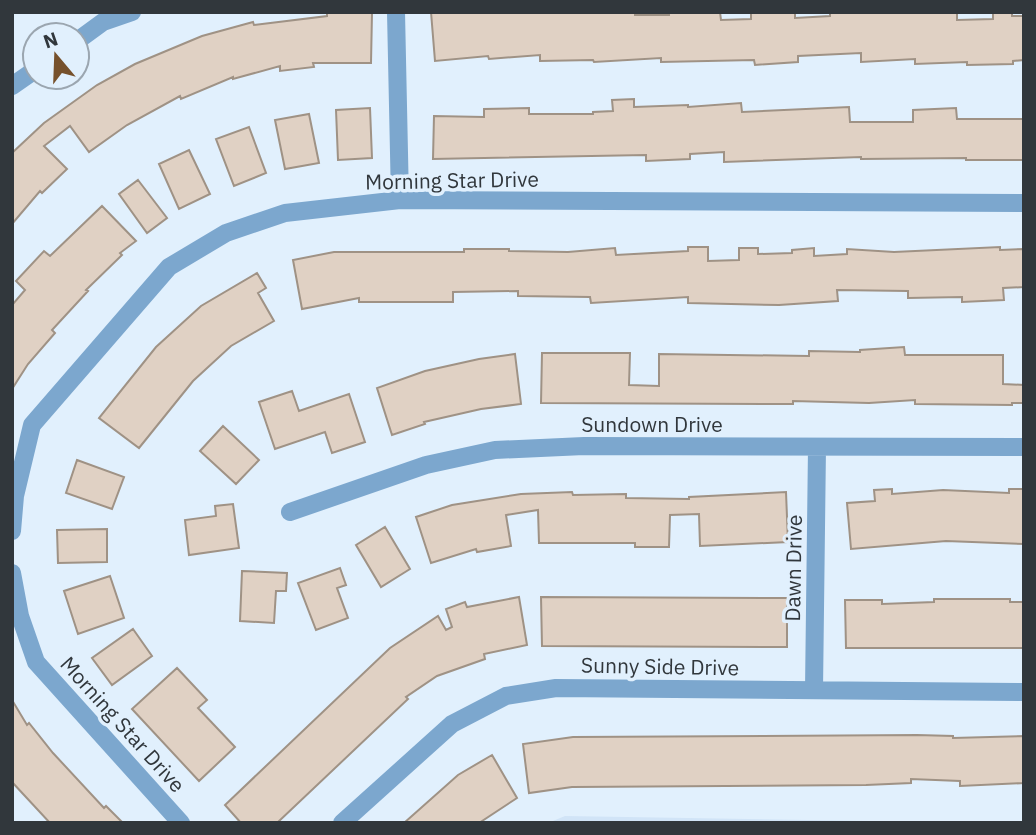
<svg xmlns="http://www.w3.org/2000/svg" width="1036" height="835" font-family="'IBM Plex Sans',sans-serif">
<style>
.built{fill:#d1e4f7}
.building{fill:#e0d1c4;stroke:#9f9285;stroke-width:2}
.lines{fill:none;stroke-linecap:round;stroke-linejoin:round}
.minor{stroke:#7ca7ce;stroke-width:18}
.labels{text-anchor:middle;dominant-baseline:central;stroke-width:7;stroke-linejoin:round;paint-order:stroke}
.street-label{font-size:21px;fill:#31373c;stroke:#e1f0fd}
</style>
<rect width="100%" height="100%" fill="#e1f0fd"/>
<!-- built -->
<path class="built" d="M565,816l426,7h-443z"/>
<!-- building -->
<path class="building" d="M431,12h204v3h34v-3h51l1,8 30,-1v-7h44v6l35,-2v-4l127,1v7l36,-1v-7h19v4h12v44l-11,1v3l-46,1v-3l-52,2v-5l-54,3v-9l-63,3v6l-43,3 -1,-5 -93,2v-4l-67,4 -1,-2 -53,1v-6l-51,4 -1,-3 -53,5z
M327,13h45l-1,50h-58l1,4 -34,4v-5l-47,13v-2l-52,22 -1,-3 -53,29 -38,27 -19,-26 -26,20 23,23 -25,24 -2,-2 -28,33v-71l32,-30 53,-38 38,-21 67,-28 51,-14 1,3 73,-9z
M634,99v8l54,-2v2l53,-4 1,9 107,-5 1,15h63v-12l43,-2 1,11h67v41h-58v-2l-105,1v-2l-137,5v-10l-34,2v5l-44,2v-6l-213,4 1,-43 50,1v-8l45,-1v6h64v-2l20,-1 -1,-11z
M370,108l2,50 -34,2 -2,-50z
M309,114l10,49 -34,6 -10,-49z
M249,127l17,46 -32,13 -18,-47z
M189,150l21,44 -31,15 -20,-45z
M138,180l29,38 -20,15 -28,-39z
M102,206l34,35 -16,12 2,2 -36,35 2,1 -36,39 3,3 -27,31 -16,25v-84l13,-15 -9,-9 28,-30 6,5z
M688,247h20v14l31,-1v-12h19v6l34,-1v-3l22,-2v8l33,-2v-5l47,3 106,-5v3l24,-1v38l-21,1 1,12 -42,2v-5l-54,1v-7l-71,-1 1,11 -59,4 -91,-2v-6l-97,6 -1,-6 -72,-1v-5l-65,1v10h-94v-4l-57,11 -9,-49 41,-8h130v-3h45v2l59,1 47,-4 1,7 72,-4z
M257,273l9,15 -8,5 16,28 -43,25 -38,35 -54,67 -40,-30 57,-71 45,-41z
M904,347l1,8h98v29l21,1v18h-12v2l-97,-1v-4l-46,3 -76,-2v3l-252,-1 1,-50h88l-1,32 30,1v-32l150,2v-5l51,1v-2z
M515,354l6,50 -40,5 -57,13 1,2 -33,11 -15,-47 48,-17 54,-12z
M292,391l7,20 50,-17 16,48 -33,11 -7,-21 -50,17 -16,-47z
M223,426l36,34 -23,24 -36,-33z
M77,460l47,17 -12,32 -46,-16z
M892,489v5l51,-4 66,3v-4h15v55l-78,-3 -95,8 -4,-46 28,-2 -1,-11z
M572,492l1,3 53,-1v4l63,1v-2l97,-5 2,50 -88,4 -1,-32 -29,1 -1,32h-34v-4h-96l-1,-33 -32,5 5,31 -34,6 -1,-3 -45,14 -15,-46 36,-12 69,-11z
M233,504l6,44 -50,7 -4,-35 31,-4 -1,-10z
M385,527l25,42 -29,18 -25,-42z
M107,529v33l-49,1 -1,-33z
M340,568l6,17 -9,3 11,30 -32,12 -18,-47z
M242,571l45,2 -1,18h-10l-2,32 -34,-2z
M110,576l14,42 -46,16 -14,-43z
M519,597l8,48 -43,9 1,5 -48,17 -31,21 2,2 -131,124h-36l-16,-18 165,-157 48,-32 8,14 6,-3 -6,-18 19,-7 2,5z
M541,597l246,1v49l-245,-1z
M934,599h76v3h14v46h-178l-1,-48h37v4l52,-2z
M133,629l19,27 -40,29 -20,-27z
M177,668l30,32 -9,8 37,39 -36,34 -67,-72z
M12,700l15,25 2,-2 24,30 51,55 2,-2 17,17h-73l-38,-41z
M917,735l36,1v2l71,-2v47l-64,3v-5l-49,-2v4l-45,2 -294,2 -43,6 -6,-49 50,-7z
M492,755l25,43 -38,25h-75l54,-48z"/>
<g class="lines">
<!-- minor -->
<path class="minor" d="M396,12l4,188
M77,41l26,-19 29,-10
M12,86l23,-16
M290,512l136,-47 69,-15 89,-4 440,1
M12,531l3,-35 17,-71 137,-158 57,-34 59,-20 115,-13 624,3
M12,573l8,43 16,46 145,161
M814,690l3,-243
M342,823l110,-99 54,-28 50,-8 468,4"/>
</g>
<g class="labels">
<!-- street labels -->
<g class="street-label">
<text transform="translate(452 180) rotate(-1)">Morning Star Drive</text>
<text x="652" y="424">Sundown Drive</text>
<text transform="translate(793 568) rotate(-89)">Dawn Drive</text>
<text transform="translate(660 666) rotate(1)">Sunny Side Drive</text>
<text transform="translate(123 724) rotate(48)">Morning Star Drive</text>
</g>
</g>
<!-- border -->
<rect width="1036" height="835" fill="none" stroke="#31373c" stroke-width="28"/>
<!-- north arrow -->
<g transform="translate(56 56) rotate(341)"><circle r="33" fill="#e1f0fd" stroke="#9ba6b0" stroke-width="2"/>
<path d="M0-5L12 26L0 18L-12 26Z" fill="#76512c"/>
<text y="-10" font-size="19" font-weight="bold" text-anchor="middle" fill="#31373c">N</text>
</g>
</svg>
